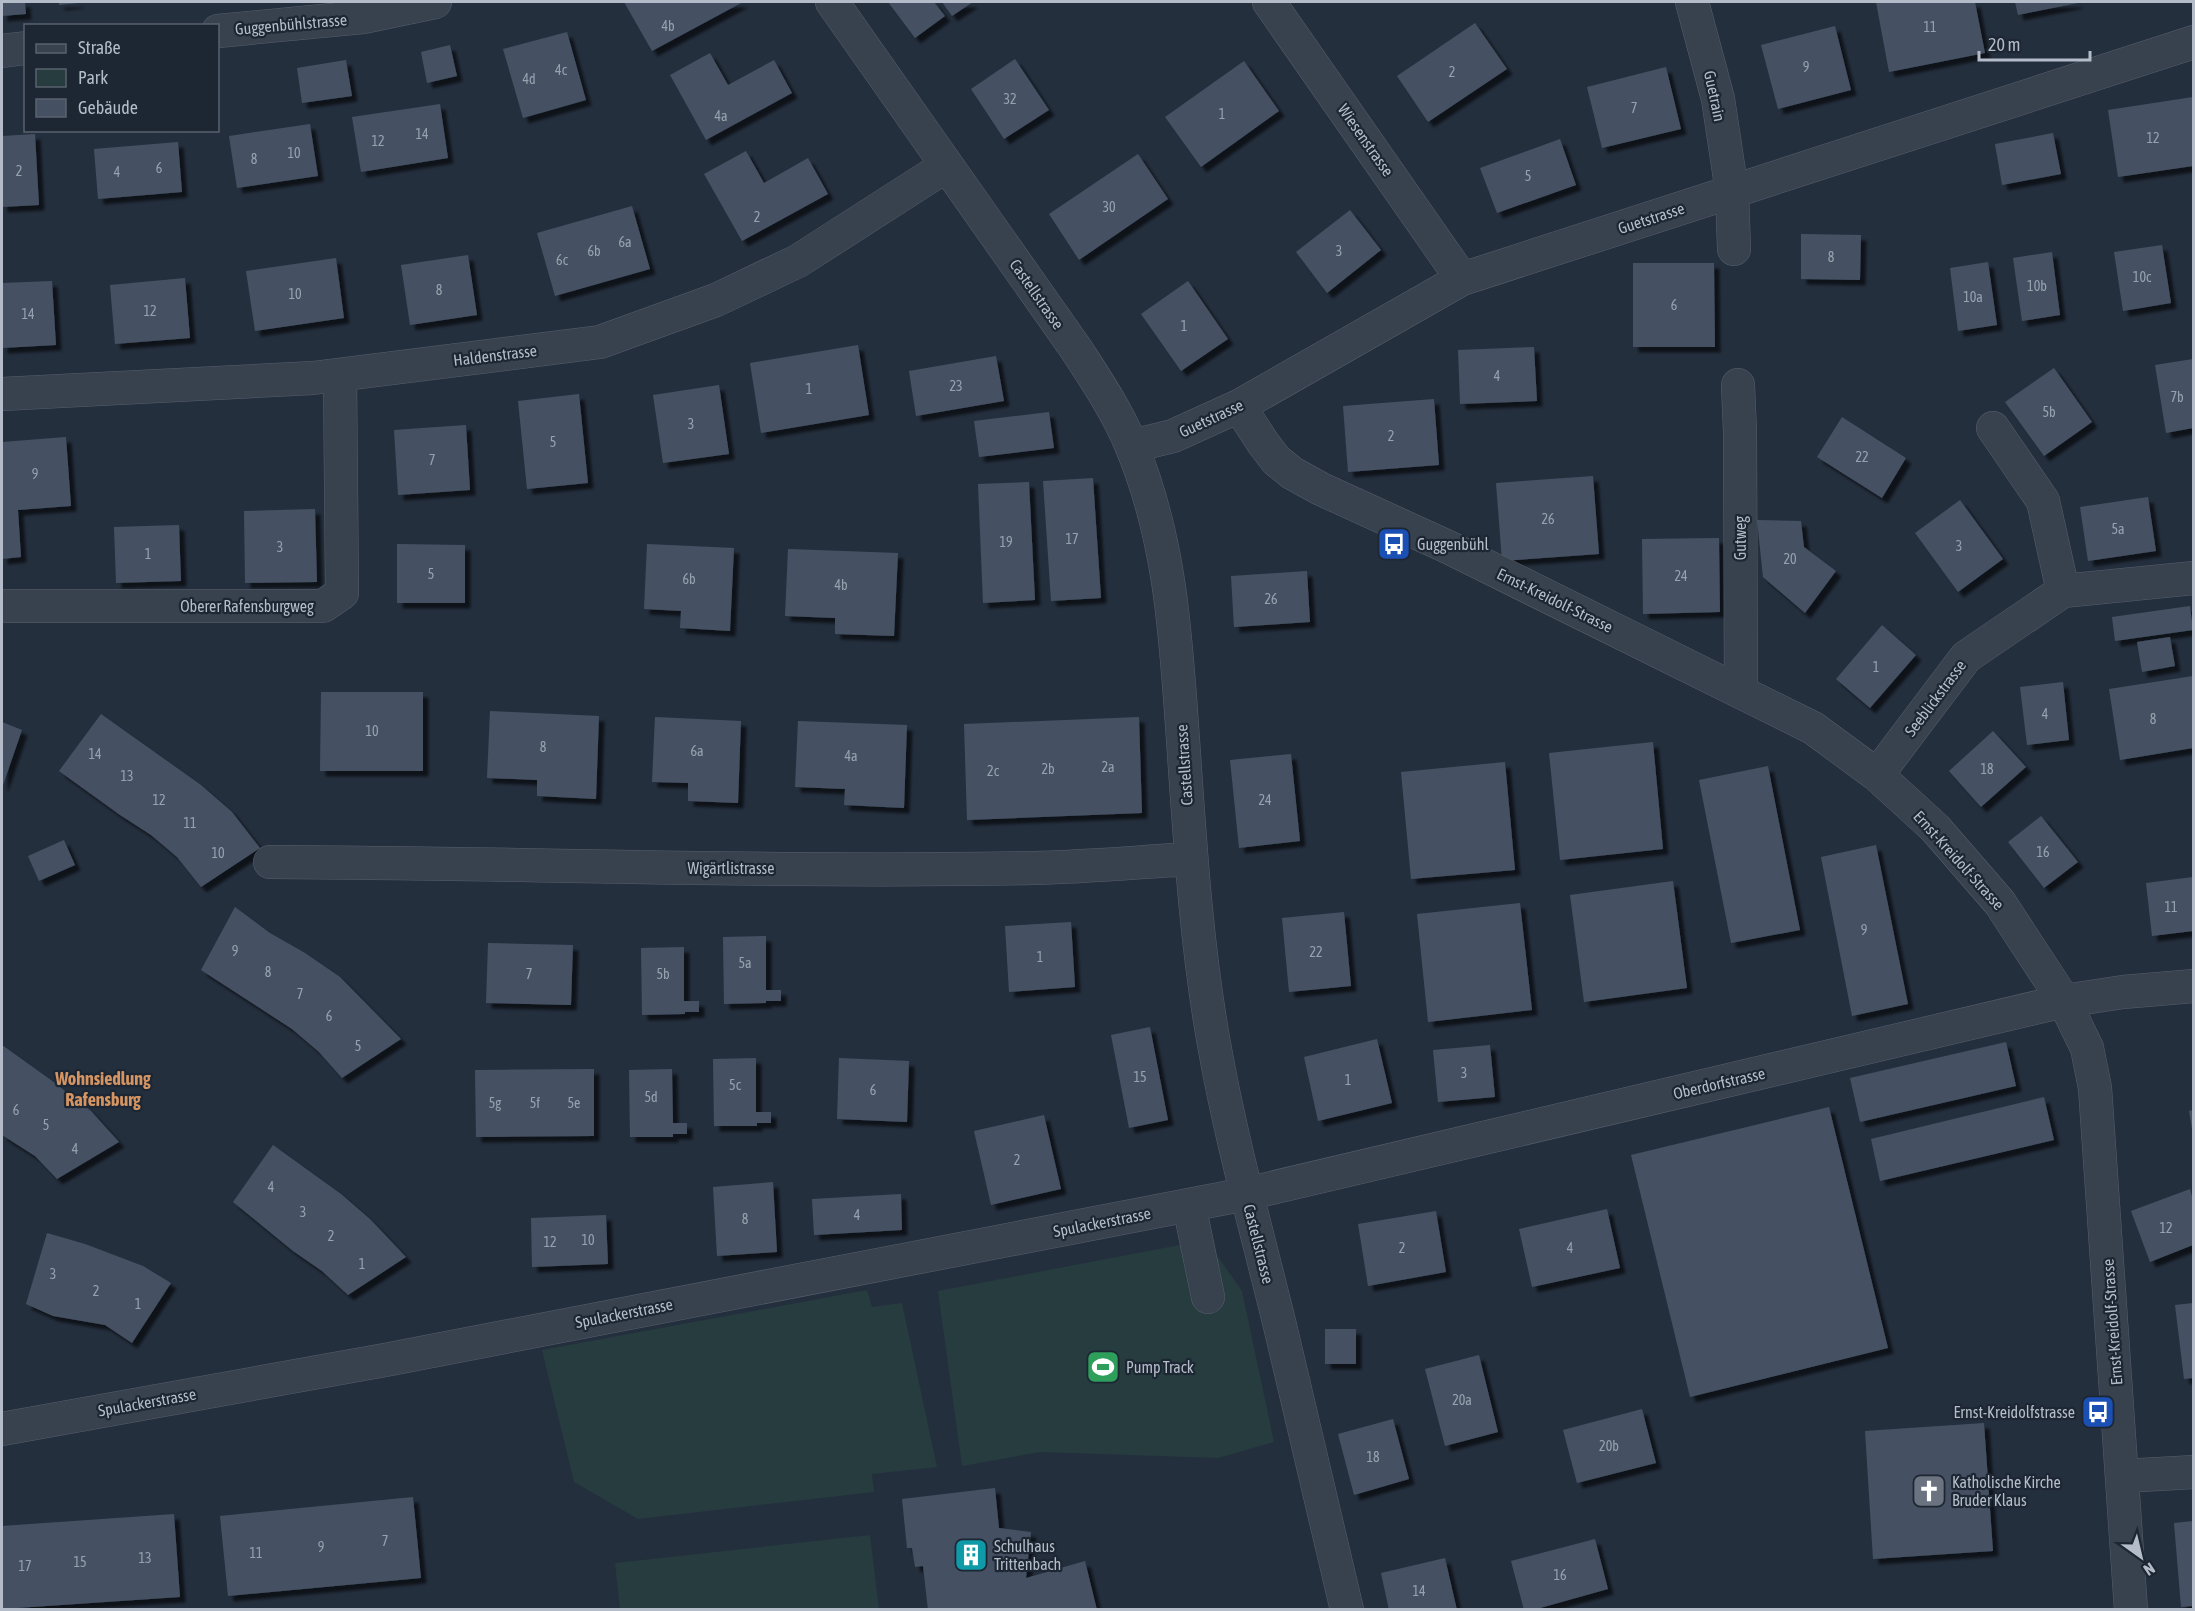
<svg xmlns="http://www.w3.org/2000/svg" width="2195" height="1611" font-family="'Asap Condensed',sans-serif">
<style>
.green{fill:#263c3f}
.building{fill:#455162;filter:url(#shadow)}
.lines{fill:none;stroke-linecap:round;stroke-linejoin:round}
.minor-casing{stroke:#565f6c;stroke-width:34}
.minor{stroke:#38414e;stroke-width:33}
.labels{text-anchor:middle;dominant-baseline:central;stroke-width:4.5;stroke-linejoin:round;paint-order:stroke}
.number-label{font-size:14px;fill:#98a1af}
.street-label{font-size:16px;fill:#b4bcc9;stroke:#1d2633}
.poi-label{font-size:16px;fill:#b4bcc9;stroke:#1d2633;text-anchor:start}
.neighbourhood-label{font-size:18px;font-weight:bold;fill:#d59563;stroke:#1d2633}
</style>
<defs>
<filter id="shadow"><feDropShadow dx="5.5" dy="5.5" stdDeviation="1.5" flood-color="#0009"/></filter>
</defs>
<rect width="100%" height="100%" fill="#242f3e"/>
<!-- green -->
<path class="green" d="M1206,1240l36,51 32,151 -56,16 -178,-6 -78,14 -24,-175z
M867,1290l5,17 30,-4 35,164 -65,7 2,18 -236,27 -64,-37 -32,-132z
M870,1535l9,74h-259l-5,-46z"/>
<!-- building -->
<path class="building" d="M2,2h23l1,12 -24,2z
M59,2h19v1l-19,2z
M624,2h119l-91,49z
M888,2h46l11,14 -30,22z
M942,2h31l-21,14z
M1876,2h99l10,51 -96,19z
M2015,2h63v1l-60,12z
M1475,23l32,46 -79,53 -31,-46z
M1835,26l16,64 -73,19 -17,-64z
M567,32l19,68 -63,18 -20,-69z
M450,45l7,31 -30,7 -6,-31z
M710,53l18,32 46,-25 18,33 -86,47 -36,-65z
M1015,59l34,51 -45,29 -33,-50z
M346,60l6,36 -50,7 -5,-35z
M1244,61l35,50 -78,56 -36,-50z
M1666,67l15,62 -79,19 -15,-61z
M2193,97v69l-75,11 -10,-67z
M440,104l8,54 -87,14 -9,-55z
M310,124l8,52 -81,12 -8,-52z
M2053,133l8,41 -59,11 -7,-41z
M35,134l4,71 -37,2v-71z
M1560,139l16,46 -79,28 -17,-45z
M178,142l4,50 -84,7 -4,-50z
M746,151l18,32 44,-25 20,36 -86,47 -38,-67z
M1138,154l30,45 -89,61 -30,-46z
M632,206l18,63 -95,27 -18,-63z
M1350,210l31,40 -54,43 -31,-41z
M1801,234l60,1 -1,45 -59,-1z
M2162,245l9,58 -48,8 -9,-59z
M2052,252l8,63 -38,6 -9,-63z
M468,255l9,60 -67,10 -9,-60z
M336,258l8,60 -89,13 -9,-60z
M1988,262l9,63 -39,6 -8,-63z
M1633,263h81l1,84h-82z
M185,278l5,60 -75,6 -5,-59z
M52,281l4,64 -54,3v-65z
M1188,281l40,58 -47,32 -40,-57z
M858,345l11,70 -108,18 -11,-70z
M1534,347l3,54 -77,3 -2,-54z
M996,356l8,45 -88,15 -7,-45z
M2193,359v69l-27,5 -11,-68z
M2054,368l38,54 -48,34 -39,-54z
M719,385l10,69 -66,9 -10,-68z
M579,394l9,89 -61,6 -9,-88z
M1434,399l5,66 -91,7 -5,-66z
M1049,412l5,36 -75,9 -5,-36z
M1842,417l64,41 -24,40 -65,-41z
M466,425l4,65 -72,5 -4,-65z
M66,437l5,69 -53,4 3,47 -19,2v-117z
M1593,476l6,78 -97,7 -6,-78z
M1093,478l8,120 -50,3 -8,-120z
M1029,482l6,118 -52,3 -5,-119z
M2148,497l8,54 -68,10 -8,-54z
M1960,500l43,59 -45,33 -43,-59z
M315,509l2,73 -72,1 -1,-72z
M1757,520l44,1 3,26 32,24 -31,42 -42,-36z
M179,525l2,56 -65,2 -2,-56z
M1719,538l1,74 -77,2 -1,-75z
M397,544l68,1v58h-68z
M647,544l87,4 -4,83 -50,-3 1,-17 -37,-2z
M788,549l110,4 -4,83 -59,-2v-16l-50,-2z
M1307,571l3,51 -76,5 -3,-51z
M2190,606l3,24 -78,11 -3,-24z
M1882,625l34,30 -46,53 -34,-29z
M2170,637l5,29 -33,6 -5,-30z
M2193,676v72l-73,12 -11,-71z
M2063,682l6,58 -42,5 -7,-58z
M321,692h102v79h-103z
M490,711l109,5 -3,83 -59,-3v-16l-50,-2z
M101,714l100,71 31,27 28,36 -59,39 -24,-30 -26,-22 -31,-20 -61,-44z
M655,717l86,4 -3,82 -50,-2v-18l-36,-1z
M1139,717l3,96 -175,7 -3,-96z
M798,721l109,4 -3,83 -60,-3 1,-16 -50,-2z
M2,722l20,8 -20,58z
M1993,731l33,36 -45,40 -32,-36z
M1653,742l10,107 -103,11 -11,-107z
M1291,754l9,87 -61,7 -9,-88z
M1505,762l10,108 -104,9 -10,-107z
M1768,766l32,164 -69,13 -32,-163z
M2041,816l37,46 -34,26 -36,-46z
M64,840l11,25 -36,16 -11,-25z
M1876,845l32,159 -56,12 -31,-159z
M2193,877v54l-41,5 -6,-53z
M1673,881l14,107 -103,14 -14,-107z
M1520,903l12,107 -104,12 -11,-108z
M235,907l35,26 35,20 35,24 61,62 -59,39 -23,-26 -27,-23 -91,-59z
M1344,912l7,74 -62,6 -7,-74z
M1071,922l4,65 -66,5 -4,-66z
M766,936v54h15v11h-15v2l-42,1 -1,-67z
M488,943l85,2 -2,60 -85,-2z
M684,947v54h15v11h-14v2l-43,1 -1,-67z
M1150,1027l18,93 -39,8 -18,-93z
M1377,1039l15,64 -74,18 -14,-64z
M2006,1042l10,44 -156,36 -10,-44z
M2,1045l49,35 40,31 28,31 -62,37 -22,-23 -33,-21z
M1490,1045l5,52 -57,5 -5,-52z
M756,1058v54h15v11h-14v3h-43l-1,-67z
M839,1058l70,3 -2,61 -70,-3z
M594,1069v67l-118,1 -1,-67z
M672,1069l1,54h14v11h-14v3h-43l-1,-67z
M2044,1097l10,43 -174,41 -9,-42z
M1829,1107l59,241 -198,49 -59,-242z
M2193,1110v18l-1,1 -3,-18z
M1044,1115l17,74 -70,16 -17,-74z
M273,1145l68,49 30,26 35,37 -58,38 -26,-24 -29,-20 -60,-49z
M773,1182l4,70 -60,4 -4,-69z
M2190,1189l3,11v45l-43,17 -19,-51z
M901,1194l1,36 -88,5 -2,-36z
M1607,1209l13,59 -88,19 -13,-58z
M1436,1211l10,61 -78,14 -10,-62z
M606,1215l2,49 -76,3 -1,-49z
M47,1233l38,11 58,22 28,17 -39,60 -27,-18 -52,-9 -27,-12z
M2193,1303v75l-9,1 -9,-74z
M1325,1329h31v35h-31z
M1479,1355l19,77 -53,14 -20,-77z
M1642,1409l14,54 -79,20 -14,-53z
M1393,1419l16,60 -55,16 -16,-61z
M1984,1423l9,128 -120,8 -8,-128z
M995,1488l4,40 32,4 -5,46 59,-17 12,49h-169l-5,-44 -8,1 -3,-19h-5l-5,-49z
M413,1497l8,81 -193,18 -8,-80z
M174,1514l6,83 -178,12v-83z
M2193,1521v85l-12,1 -7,-84z
M1595,1539l13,50 -75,21h-9l-13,-49z
M1445,1558l12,52h-68l-8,-37z"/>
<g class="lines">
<defs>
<path id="minor" d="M832,2l244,347c20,31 41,62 55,96 40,95 45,194 52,295 7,101 13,204 31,304 17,97 44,191 67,286 22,93 44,186 66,280
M1269,2l193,277
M1692,2l26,97 14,93 2,57
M218,31l145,-14 72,-15
M2,51l24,-3
M1738,385l2,47 1,259
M2,394l311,-16 287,-36 116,-42 82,-39 148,-95
M1239,406l24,37 13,17 16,13 29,16 127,58 365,181 64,47 58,53 65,75 64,98 23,47 8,40 36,522
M1993,428l50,73 20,90
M1132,446l41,-10 66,-30 223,-127 732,-237
M2,606h321l19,-13 -2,-218
M1877,775l89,-118 97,-66 131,-13
M270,862c255,1 509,11 764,6 52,-1 105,-6 157,-9
M1189,1205l19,92
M2,1429l383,-69 861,-166 818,-193 59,-9 71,-6
M2123,1476l71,-4"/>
</defs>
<!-- minor casing -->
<use href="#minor" class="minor-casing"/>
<!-- minor -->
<use href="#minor" class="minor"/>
</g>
<!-- icons -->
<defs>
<symbol id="bus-square" viewBox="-11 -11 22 22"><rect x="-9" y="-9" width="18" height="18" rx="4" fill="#1a4fb4" stroke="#1d2633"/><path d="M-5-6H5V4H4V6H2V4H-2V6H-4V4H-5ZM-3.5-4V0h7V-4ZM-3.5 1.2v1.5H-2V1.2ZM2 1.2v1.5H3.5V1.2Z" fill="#fff"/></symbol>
<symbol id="stadium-square" viewBox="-11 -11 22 22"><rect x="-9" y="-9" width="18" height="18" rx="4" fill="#2e9e5b" stroke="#1d2633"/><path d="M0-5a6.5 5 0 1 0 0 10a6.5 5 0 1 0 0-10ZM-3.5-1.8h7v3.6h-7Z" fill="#fff"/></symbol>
<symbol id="church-square" viewBox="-11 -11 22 22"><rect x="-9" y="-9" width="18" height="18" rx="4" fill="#6b7280" stroke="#1d2633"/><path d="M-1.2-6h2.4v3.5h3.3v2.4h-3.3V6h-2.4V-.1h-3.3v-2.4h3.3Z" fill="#fff"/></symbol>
<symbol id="building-square" viewBox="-11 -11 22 22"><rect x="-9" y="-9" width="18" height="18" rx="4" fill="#0f9aa8" stroke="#1d2633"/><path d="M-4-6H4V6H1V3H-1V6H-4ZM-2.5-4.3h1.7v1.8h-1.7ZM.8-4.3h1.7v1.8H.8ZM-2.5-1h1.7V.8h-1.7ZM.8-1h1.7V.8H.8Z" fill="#fff"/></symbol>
</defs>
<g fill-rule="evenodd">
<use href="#bus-square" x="1375" y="525" width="38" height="38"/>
<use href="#stadium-square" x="1084" y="1348" width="38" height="38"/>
<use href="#bus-square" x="2079" y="1393" width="38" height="38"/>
<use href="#church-square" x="1910" y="1472" width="38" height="38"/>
<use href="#building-square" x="952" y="1536" width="38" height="38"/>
</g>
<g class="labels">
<!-- number labels -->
<g class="number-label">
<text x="668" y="26">4b</text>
<text x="1930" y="27">11</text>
<text x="1806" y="67">9</text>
<text x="561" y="70">4c</text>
<text x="1452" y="72">2</text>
<text x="529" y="79">4d</text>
<text x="1010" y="99">32</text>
<text x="1634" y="108">7</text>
<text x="1222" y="114">1</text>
<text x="721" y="116">4a</text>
<text x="422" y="134">14</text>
<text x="2153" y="138">12</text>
<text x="378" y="141">12</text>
<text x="294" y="153">10</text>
<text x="254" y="159">8</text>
<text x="159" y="168">6</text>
<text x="19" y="171">2</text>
<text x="117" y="172">4</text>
<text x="1528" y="176">5</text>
<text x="1109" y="207">30</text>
<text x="757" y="217">2</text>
<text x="625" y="242">6a</text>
<text x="594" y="251">6b</text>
<text x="1339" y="251">3</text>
<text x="1831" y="257">8</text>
<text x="562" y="260">6c</text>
<text x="2142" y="277">10c</text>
<text x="2037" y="286">10b</text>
<text x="439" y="290">8</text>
<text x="295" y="294">10</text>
<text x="1973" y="297">10a</text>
<text x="1674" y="305">6</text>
<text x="150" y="311">12</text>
<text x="28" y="314">14</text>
<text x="1184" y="326">1</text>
<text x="1497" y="376">4</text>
<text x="956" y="386">23</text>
<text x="809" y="389">1</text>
<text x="2177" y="397">7b</text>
<text x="2049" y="412">5b</text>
<text x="691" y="424">3</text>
<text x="1391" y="436">2</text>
<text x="553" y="442">5</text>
<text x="1862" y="457">22</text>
<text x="432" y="460">7</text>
<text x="35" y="474">9</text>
<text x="1548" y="519">26</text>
<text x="2118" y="529">5a</text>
<text x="1072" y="539">17</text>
<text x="1006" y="542">19</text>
<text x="1959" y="546">3</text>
<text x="280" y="547">3</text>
<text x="148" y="554">1</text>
<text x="1790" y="559">20</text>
<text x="431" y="574">5</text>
<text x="1681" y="576">24</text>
<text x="689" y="579">6b</text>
<text x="841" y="585">4b</text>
<text x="1271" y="599">26</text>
<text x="1876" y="667">1</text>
<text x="2045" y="714">4</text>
<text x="2153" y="719">8</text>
<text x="372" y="731">10</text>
<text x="543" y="747">8</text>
<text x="697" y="751">6a</text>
<text x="95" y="754">14</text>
<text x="851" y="756">4a</text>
<text x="1108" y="767">2a</text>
<text x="1048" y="769">2b</text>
<text x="1987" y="769">18</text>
<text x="993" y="771">2c</text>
<text x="127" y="776">13</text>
<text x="159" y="800">12</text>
<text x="1265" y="800">24</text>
<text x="190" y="823">11</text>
<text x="2043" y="852">16</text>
<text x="218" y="853">10</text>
<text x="2171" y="907">11</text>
<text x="1864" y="930">9</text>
<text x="235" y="951">9</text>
<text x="1316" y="952">22</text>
<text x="1040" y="957">1</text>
<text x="745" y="963">5a</text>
<text x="268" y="972">8</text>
<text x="529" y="974">7</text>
<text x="663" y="974">5b</text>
<text x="300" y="994">7</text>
<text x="329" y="1016">6</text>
<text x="358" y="1046">5</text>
<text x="1464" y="1073">3</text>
<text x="1140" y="1077">15</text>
<text x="1348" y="1080">1</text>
<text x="735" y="1085">5c</text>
<text x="873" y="1090">6</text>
<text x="651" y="1097">5d</text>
<text x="495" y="1103">5g</text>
<text x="535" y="1103">5f</text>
<text x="574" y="1103">5e</text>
<text x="16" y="1110">6</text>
<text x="46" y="1125">5</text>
<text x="75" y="1149">4</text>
<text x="1017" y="1160">2</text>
<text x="271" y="1187">4</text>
<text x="303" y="1212">3</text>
<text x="857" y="1215">4</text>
<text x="745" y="1219">8</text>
<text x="2166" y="1228">12</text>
<text x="331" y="1236">2</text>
<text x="588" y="1240">10</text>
<text x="550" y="1242">12</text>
<text x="1402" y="1248">2</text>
<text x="1570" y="1248">4</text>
<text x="362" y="1264">1</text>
<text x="53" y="1274">3</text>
<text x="96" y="1291">2</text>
<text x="138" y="1304">1</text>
<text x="1462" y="1400">20a</text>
<text x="1609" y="1446">20b</text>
<text x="1373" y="1457">18</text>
<text x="385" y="1541">7</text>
<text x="321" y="1547">9</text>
<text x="256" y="1553">11</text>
<text x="145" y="1558">13</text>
<text x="80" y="1562">15</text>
<text x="25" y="1566">17</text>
<text x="1560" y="1575">16</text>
<text x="1419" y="1591">14</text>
</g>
<!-- street labels -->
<g class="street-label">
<text transform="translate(291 24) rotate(-5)">Guggenbühlstrasse</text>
<text transform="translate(1715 96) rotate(78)">Guetrain</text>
<text transform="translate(1366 140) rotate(55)">Wiesenstrasse</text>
<text transform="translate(1651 218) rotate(-18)">Guetstrasse</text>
<text transform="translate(1037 294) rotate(55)">Castellstrasse</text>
<text transform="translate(495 355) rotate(-7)">Haldenstrasse</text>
<text transform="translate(1211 418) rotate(-25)">Guetstrasse</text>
<text transform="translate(1740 538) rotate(-90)">Gutweg</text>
<text transform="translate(1555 600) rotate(26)">Ernst-Kreidolf-Strasse</text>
<text x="247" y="606">Oberer Rafensburgweg</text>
<text transform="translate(1935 698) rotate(-53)">Seeblickstrasse</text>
<text transform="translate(1184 765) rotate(-94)">Castellstrasse</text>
<text transform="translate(1959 860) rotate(48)">Ernst-Kreidolf-Strasse</text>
<text x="731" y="868">Wigärtlistrasse</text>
<text transform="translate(1719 1083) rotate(-13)">Oberdorfstrasse</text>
<text transform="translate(1102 1222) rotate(-11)">Spulackerstrasse</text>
<text transform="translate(1259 1244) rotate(76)">Castellstrasse</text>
<text transform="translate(624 1313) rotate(-11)">Spulackerstrasse</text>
<text transform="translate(2112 1322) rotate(-94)">Ernst-Kreidolf-Strasse</text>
<text transform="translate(147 1402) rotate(-10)">Spulackerstrasse</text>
</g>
<!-- poi labels -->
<g class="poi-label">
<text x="1417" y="544">Guggenbühl</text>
<text x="1126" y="1367">Pump Track</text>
<text x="2075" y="1412" text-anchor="end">Ernst-Kreidolfstrasse</text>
<text x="1952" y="1482">Katholische Kirche<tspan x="1952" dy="18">Bruder Klaus</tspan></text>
<text x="994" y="1546">Schulhaus<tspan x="994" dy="18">Trittenbach</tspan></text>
</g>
<!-- neighbourhood labels -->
<g class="neighbourhood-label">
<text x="103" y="1078">Wohnsiedlung<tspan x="103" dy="21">Rafensburg</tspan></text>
</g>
</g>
<!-- border -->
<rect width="2195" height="1611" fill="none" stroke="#b4bcc9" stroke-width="6"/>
<!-- legend -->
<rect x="24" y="24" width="195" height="108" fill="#1d2633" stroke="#59626f" stroke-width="1.5"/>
<rect x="36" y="44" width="30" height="9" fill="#38414e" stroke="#59626f" stroke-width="1.5"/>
<text x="78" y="54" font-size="18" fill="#b4bcc9">Straße</text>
<rect x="36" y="69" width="30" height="18" fill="#263c3f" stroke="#59626f" stroke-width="1.5"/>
<text x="78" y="84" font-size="18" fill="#b4bcc9">Park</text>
<rect x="36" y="99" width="30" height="18" fill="#455162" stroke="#59626f" stroke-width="1.5"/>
<text x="78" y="114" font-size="18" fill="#b4bcc9">Gebäude</text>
<!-- north arrow -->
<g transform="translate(2141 1557) rotate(146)" stroke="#1d2633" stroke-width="4.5" paint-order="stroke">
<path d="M0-4.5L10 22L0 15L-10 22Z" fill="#b4bcc9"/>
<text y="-9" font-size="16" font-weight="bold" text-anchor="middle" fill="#b4bcc9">N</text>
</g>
<!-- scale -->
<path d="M1979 51v9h111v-9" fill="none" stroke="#b4bcc9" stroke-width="3"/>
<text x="1988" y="51" font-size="18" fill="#b4bcc9" stroke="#1d2633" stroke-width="4.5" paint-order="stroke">20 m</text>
</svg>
